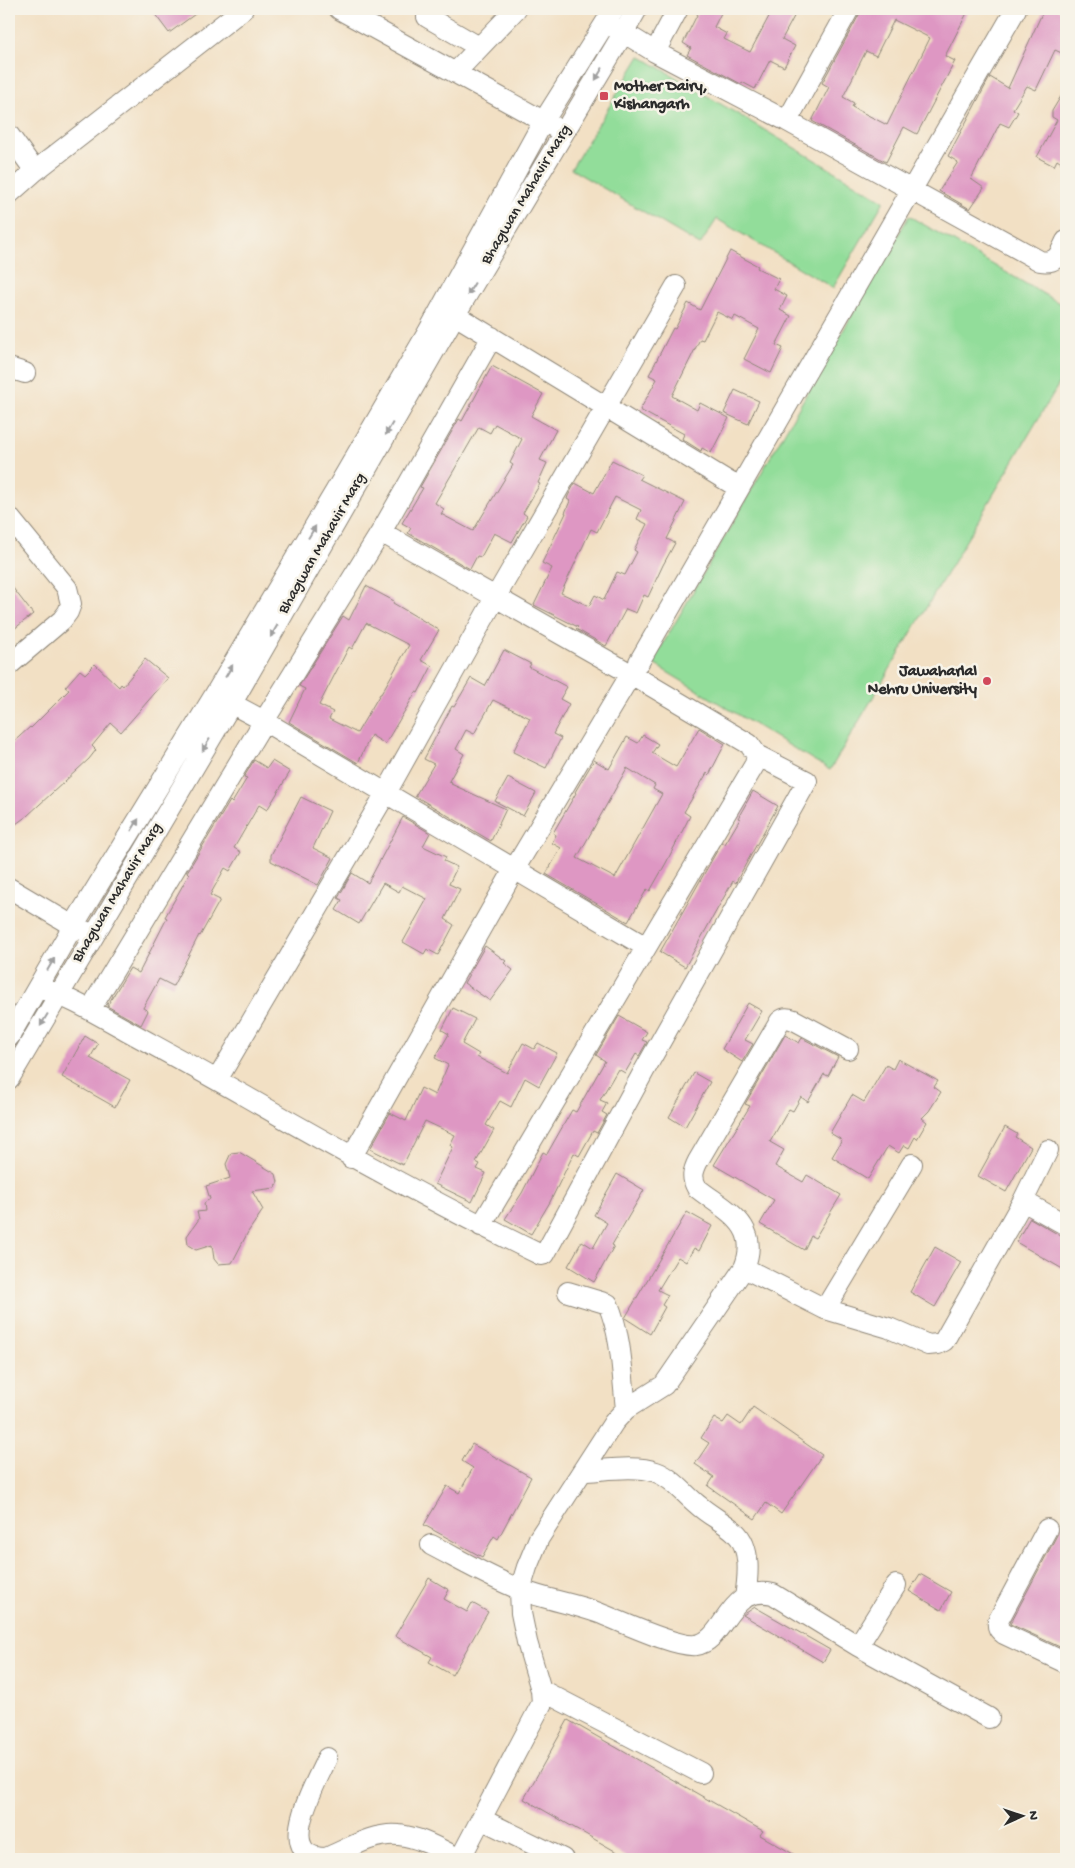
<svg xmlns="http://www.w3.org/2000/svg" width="1075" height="1868" font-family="'Gochi Hand',sans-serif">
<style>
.green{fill:#92dd9a;stroke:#5e8462}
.building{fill:#de97c3;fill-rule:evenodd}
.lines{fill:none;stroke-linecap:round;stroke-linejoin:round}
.minor-casing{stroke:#8e8678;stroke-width:22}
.minor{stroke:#fff;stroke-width:20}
.oneway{fill:#a0a0a0}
.poi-dot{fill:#d1495b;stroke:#f7f3e8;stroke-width:2}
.labels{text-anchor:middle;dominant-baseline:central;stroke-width:5;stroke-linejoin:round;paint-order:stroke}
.poi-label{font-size:16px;font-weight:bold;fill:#2b2b2b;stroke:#f7f3e8;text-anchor:start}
.street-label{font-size:16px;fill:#2b2b2b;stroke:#f7f3e8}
</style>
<rect width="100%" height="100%" fill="#f7f3e8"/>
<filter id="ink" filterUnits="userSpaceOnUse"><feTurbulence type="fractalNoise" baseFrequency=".02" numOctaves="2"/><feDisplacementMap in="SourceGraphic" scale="10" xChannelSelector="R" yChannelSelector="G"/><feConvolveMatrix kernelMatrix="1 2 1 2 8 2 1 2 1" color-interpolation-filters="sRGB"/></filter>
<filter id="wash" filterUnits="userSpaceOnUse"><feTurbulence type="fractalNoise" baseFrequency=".0096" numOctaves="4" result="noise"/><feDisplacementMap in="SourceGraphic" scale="20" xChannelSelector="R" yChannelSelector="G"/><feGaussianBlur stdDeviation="1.12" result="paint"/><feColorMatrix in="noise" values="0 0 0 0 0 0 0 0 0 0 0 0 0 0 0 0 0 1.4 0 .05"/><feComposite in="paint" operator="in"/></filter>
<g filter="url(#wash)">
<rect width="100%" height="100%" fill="#f2e0c4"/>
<!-- green -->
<path class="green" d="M640,56l244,145 -51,87 -116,-69 -17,26 -129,-76z
M909,216l157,91v65l-236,398 -178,-107z"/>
<g id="blocks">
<!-- building -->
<path class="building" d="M151,9h51l-33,24z
M700,9h23l-9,18 13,7 -3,5 26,13 23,-43h25l-16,30 13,7 -11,21 -14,-7 -15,29 -13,-7 -1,2 -54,-29 4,-7 -8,-5z
M861,9h97l9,4 -22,43 10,5 -38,73 -13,-7 -18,35 -74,-41 17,-34 -7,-4 37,-68zM894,20l36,18 -43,87 -35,-18 2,-4 -11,-6 23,-46 10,5z
M1044,9h13l9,4v42l-11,-5 -19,40 -9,-4 -14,23 5,3 -9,15 -9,-4 -29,56 13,9 -14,21 -31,-18 19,-29 -10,-6 42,-79 18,11z
M1066,88v78l-9,-6 -3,6 -17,-9 20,-37 -5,-3v-6z
M730,251l28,15 -1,2 22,11 -5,10 13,7 -7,14 11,6 -15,29 7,3 -12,25 -27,-14 15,-30 -24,-13 -2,4 -16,-8 -14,28 -3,-1 -28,57 25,14 3,-7 29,15 -18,35 -9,-5 -1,3 -19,-12 2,-5 -44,-24 17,-31 -8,-4 24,-47 2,1 13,-26 12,7z
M492,366l51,28 -12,22 25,14 -16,30 7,3 -9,20 2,1 -17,29 4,3 -15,26 -18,-9 -13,24 -4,-1 -7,13 -62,-36 3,-5 -9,-5 21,-35 -3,-1 39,-68 3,2zM495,424l27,15 -12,24 3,2 -40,66 -32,-17 3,-5 -9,-6 44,-76 11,6z
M735,390l24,11 -11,23 -24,-11z
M612,460l30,15 -3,4 46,23 -18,37 8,4 -12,22 -15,32 -4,-2 -8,18 -10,-4 -20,37 -30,-17 2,-2 -44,-22 18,-37 -10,-5 24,-50h-1l5,-12 -3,-2 1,-3 7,-13 19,10zM615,497l26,13 -4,9 10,5 -13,26 3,2 -12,23 -8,-3 -13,28 -9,-5 -6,11 -28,-13 30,-64 6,3z
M9,583l24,31 -24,19z
M366,586l28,15 -1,2 46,27 -18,30 11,6 -14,27 -2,-1 -31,52 -14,-9 -13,28 -69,-41 16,-33 -6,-3 44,-70 6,4zM366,623l43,22 -28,49h-1l-23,39 -28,-14 4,-7 -14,-7 30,-58 3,2z
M504,650l27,14 -2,3 38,20 -7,12 9,5 -16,30 8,4 -15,30 -33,-16 17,-34 -37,-18 -19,34 -8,-4 -10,19 8,5 -15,27 3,1 -1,2 55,25 -15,32 -76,-45 19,-32 -10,-5 28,-53 2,1 17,-29 14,8z
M145,659l23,19 -47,54 -10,-9 -19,23 4,4 -7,9 -62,57 -18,13v-83l21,-19 1,1 38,-38 -4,-3 15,-17 5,4 10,-10 24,23 2,-3 2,2z
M699,728l26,16 -16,31 -2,-2 -23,39 6,4 -24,47 -16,28 -3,-2 -19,33 -82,-48 15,-26 -9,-5 4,-8 -3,-2 23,-40 -1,-1 19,-32 15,9 18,-32 11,6 5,-8 15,9 -6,9 24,14zM627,768l28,17 -2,4 9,5 -47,84 -38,-20z
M254,760l13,8 5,-7 18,11 -23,38 -8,-5 -25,43 7,4 -11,19 -5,-3 -15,27 10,5 -20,36 -1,-1 -26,51 -14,-7 -16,29 5,3 -7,14 -34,-19 23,-38 9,5 28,-55 -2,-1 24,-43 -2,-2 43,-71 2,2 15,-25 -3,-1z
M508,778l28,15 -13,23 -28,-15z
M753,791l25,15 -41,74 -1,3 -3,-2 -48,86 -25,-15 62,-110 3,2 15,-25 -2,-1z
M301,797l29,14 -17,37 20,10 -15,27 -47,-24v-6z
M403,817l27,16 -7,13 23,11 -2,4 13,6 -8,17 11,5 -15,30 9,6 -16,30 -11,-6 -3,5 -21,-12 24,-43 -25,-13 -3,6 -16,-9 -24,41 -23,-14 6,-10 -4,-2 14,-25 16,10z
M485,946l21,15 -2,2 9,7 -23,31 -26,-18z
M748,1003l14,8 -17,29 8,4 -11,18 -20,-13z
M453,1008l22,11 -13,25 17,10 -2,3 30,16 16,-30 11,6 4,-6 19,10 -18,33 -14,-8 -14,29 -11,-6 -14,24 8,5 -18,32 4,2 -3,5 9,4 -14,29 -37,-18 18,-37 -3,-2 5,-10 -30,-14 -22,44 -33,-16 20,-36 16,8 15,-33 14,7 13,-30 -13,-7 14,-24 -7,-4z
M619,1016l28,16 -5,8 5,2 -8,14 -3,-2 -11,19 -7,-4 -18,31 7,3 -5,9 5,3 -10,18 -4,-2 -14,25 -5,-3 -24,49 -19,32 -26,-15 17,-26 21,-41 4,2 25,-44 4,2 29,-51 -9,-6z
M785,1035l14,8 3,-5 36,19 -10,19 -4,-2 -16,28 -7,-5 -8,14 -4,-2 -19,33 14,8 -9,16 28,16 4,-7 34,20 -26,43 -4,-2 -7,14 -44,-26 14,-24 -60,-35 36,-59 -5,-2z
M85,1036l13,8 -8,14 40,22 -15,27 -53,-30z
M898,1059l40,22 -4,6 7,5 -12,19 -7,7 5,4 -10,17 -2,-2 -6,11 -5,-3 -5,8 -11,-7 -20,33 -36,-22 10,-17 -12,-7 22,-38 12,7 22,-37 7,4z
M694,1073l16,9 -25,45 -16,-10z
M1005,1127l12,7 -2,3 16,10 -25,45 -28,-16z
M239,1152l37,22 2,8 -3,6 -23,3 11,19 -15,22 -16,31 -14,1 -4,-5 -2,-14 -16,5 -8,-5 -1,-9 12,-17 -2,-7 8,-1 -1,-8 6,-4 -4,-13 24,-8 -4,-14 5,-11z
M617,1174l27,16 -32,55 2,1 -20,36 -26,-16 14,-25 11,7 14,-25 -13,-8z
M687,1212l25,14 -13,25 -5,-3 -8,14 -8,-5 -20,33 10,5 -6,10 3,2 -15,27 -25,-16z
M1030,1218l36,21v32l-50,-29z
M935,1247l26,15 -26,45 -25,-15z
M753,1407l69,48 -41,59 -15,-11 -11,16 -47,-33 6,-9 -19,-13 14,-21 -8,-5 13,-20 9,5 5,-7 13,9z
M472,1444l59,33 -33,62 -4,-3 -12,21 -58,-32 23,-39 12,7 14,-25 -11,-7z
M1066,1518v122l-4,8 -52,-24z
M920,1574l31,18 -10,18 -32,-19z
M429,1578l20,12 -5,9 23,13 5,-9 16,9 -36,63 -23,-13 3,-5 -37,-21z
M755,1607l75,43 -7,12 -80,-47z
M568,1720l195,111 -3,4 42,24h-173l-105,-60z"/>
</g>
</g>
<g filter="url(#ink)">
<use href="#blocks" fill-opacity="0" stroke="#8e8678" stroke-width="1"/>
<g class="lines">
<defs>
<path id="minor" d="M339,9l215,118
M427,17l52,30
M613,26l42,26 132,69 253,140c17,3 19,-6 26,-20
M655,52l23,-43
M455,73l61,-64
M787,121l62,-112
M9,135l26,36
M9,194l26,-23 208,-162
M455,315l284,173
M9,368l16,5
M9,517l58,71 4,16 -3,8 -6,8 -53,45
M639,662l377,-653
M221,698l43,23 382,226
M9,888l64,38 12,5
M38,987c31,10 59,27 88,43 40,22 79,43 119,66 97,56 195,110 296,159l4,-1 99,-183 163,-290 -50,-26 -8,-11 -118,-70 -250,-142
M90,1010l174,-289 117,-189 111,-195
M9,1037l64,-111 141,-230 122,-206 92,-158 115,-210 71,-113
M9,1079l223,-376 223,-388 169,-283 13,-23
M217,1080l169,-287 109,-195 181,-312
M351,1158l164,-290 116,-194
M1023,1201l43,24
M481,1226l274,-462 2,-9
M744,1268c18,-43 -18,-57 -47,-80 -6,-10 -4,-17 1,-27l82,-140c5,-4 8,-3 14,-1l54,29
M568,1292l40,12c14,33 14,70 18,105
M825,1309l87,-145
M584,1471c21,-1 53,-6 72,1 17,6 28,22 42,33 11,10 26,17 37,27 17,16 13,46 10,66
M1047,1529l-49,92c-1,7 1,9 6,13l62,29
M431,1545c29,15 58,32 88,44 26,11 54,14 80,24 21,8 78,35 97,32 30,-4 31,-61 77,-51l85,52 131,72
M858,1646l38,-61
M541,1690l160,83
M327,1758c-10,24 -56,100 -1,100 22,-9 48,-26 73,-23 21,2 42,15 61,24
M481,1819l82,40
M460,1859l82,-156 -1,-13 -14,-48 -6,-29 -1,-23 7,-23 12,-29 75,-116 12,-13 38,-24 80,-117 81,41 64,19 39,17 10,-1 6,-3 79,-140 25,-51"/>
</defs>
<!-- minor casing -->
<use href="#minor" class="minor-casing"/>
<!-- minor -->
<use href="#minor" class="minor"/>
</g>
<!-- one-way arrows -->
<defs><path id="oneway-solid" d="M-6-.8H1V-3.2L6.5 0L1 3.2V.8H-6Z" transform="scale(1.25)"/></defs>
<g class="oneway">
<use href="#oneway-solid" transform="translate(599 74) rotate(121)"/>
<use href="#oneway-solid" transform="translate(471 289) rotate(121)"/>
<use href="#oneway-solid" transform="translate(389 429) rotate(120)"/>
<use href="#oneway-solid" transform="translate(312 532) rotate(-59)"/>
<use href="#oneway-solid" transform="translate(274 631) rotate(120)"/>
<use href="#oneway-solid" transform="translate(229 671) rotate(-59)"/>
<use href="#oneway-solid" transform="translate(206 745) rotate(121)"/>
<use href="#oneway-solid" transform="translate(135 825) rotate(-59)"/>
<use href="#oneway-solid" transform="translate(51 964) rotate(-60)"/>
<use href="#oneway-solid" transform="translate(44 1020) rotate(121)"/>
</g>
</g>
<!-- markers -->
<g class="poi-dot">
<rect x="599" y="91" width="10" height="10" rx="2.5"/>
<circle cx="987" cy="681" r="5"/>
</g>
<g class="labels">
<!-- poi labels -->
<g class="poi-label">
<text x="614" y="87">Mother Dairy,<tspan x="614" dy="18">Kishangarh</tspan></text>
<text x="977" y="672" text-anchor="end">Jawaharlal<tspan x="977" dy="18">Nehru University</tspan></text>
</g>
<!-- street labels -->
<g class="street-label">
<text transform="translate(527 195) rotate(-59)">Bhagwan Mahavir Marg</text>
<text transform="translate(323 544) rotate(-60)">Bhagwan Mahavir Marg</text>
<text transform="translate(118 893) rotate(-59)">Bhagwan Mahavir Marg</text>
</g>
</g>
<!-- margin -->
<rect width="1075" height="1868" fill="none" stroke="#f7f3e8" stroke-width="30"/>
<!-- north arrow -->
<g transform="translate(1022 1816) rotate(87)" stroke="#f7f3e8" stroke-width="4" paint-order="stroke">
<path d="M0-4L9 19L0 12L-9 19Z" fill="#2b2b2b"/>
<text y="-8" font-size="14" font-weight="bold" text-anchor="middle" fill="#2b2b2b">N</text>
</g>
</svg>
